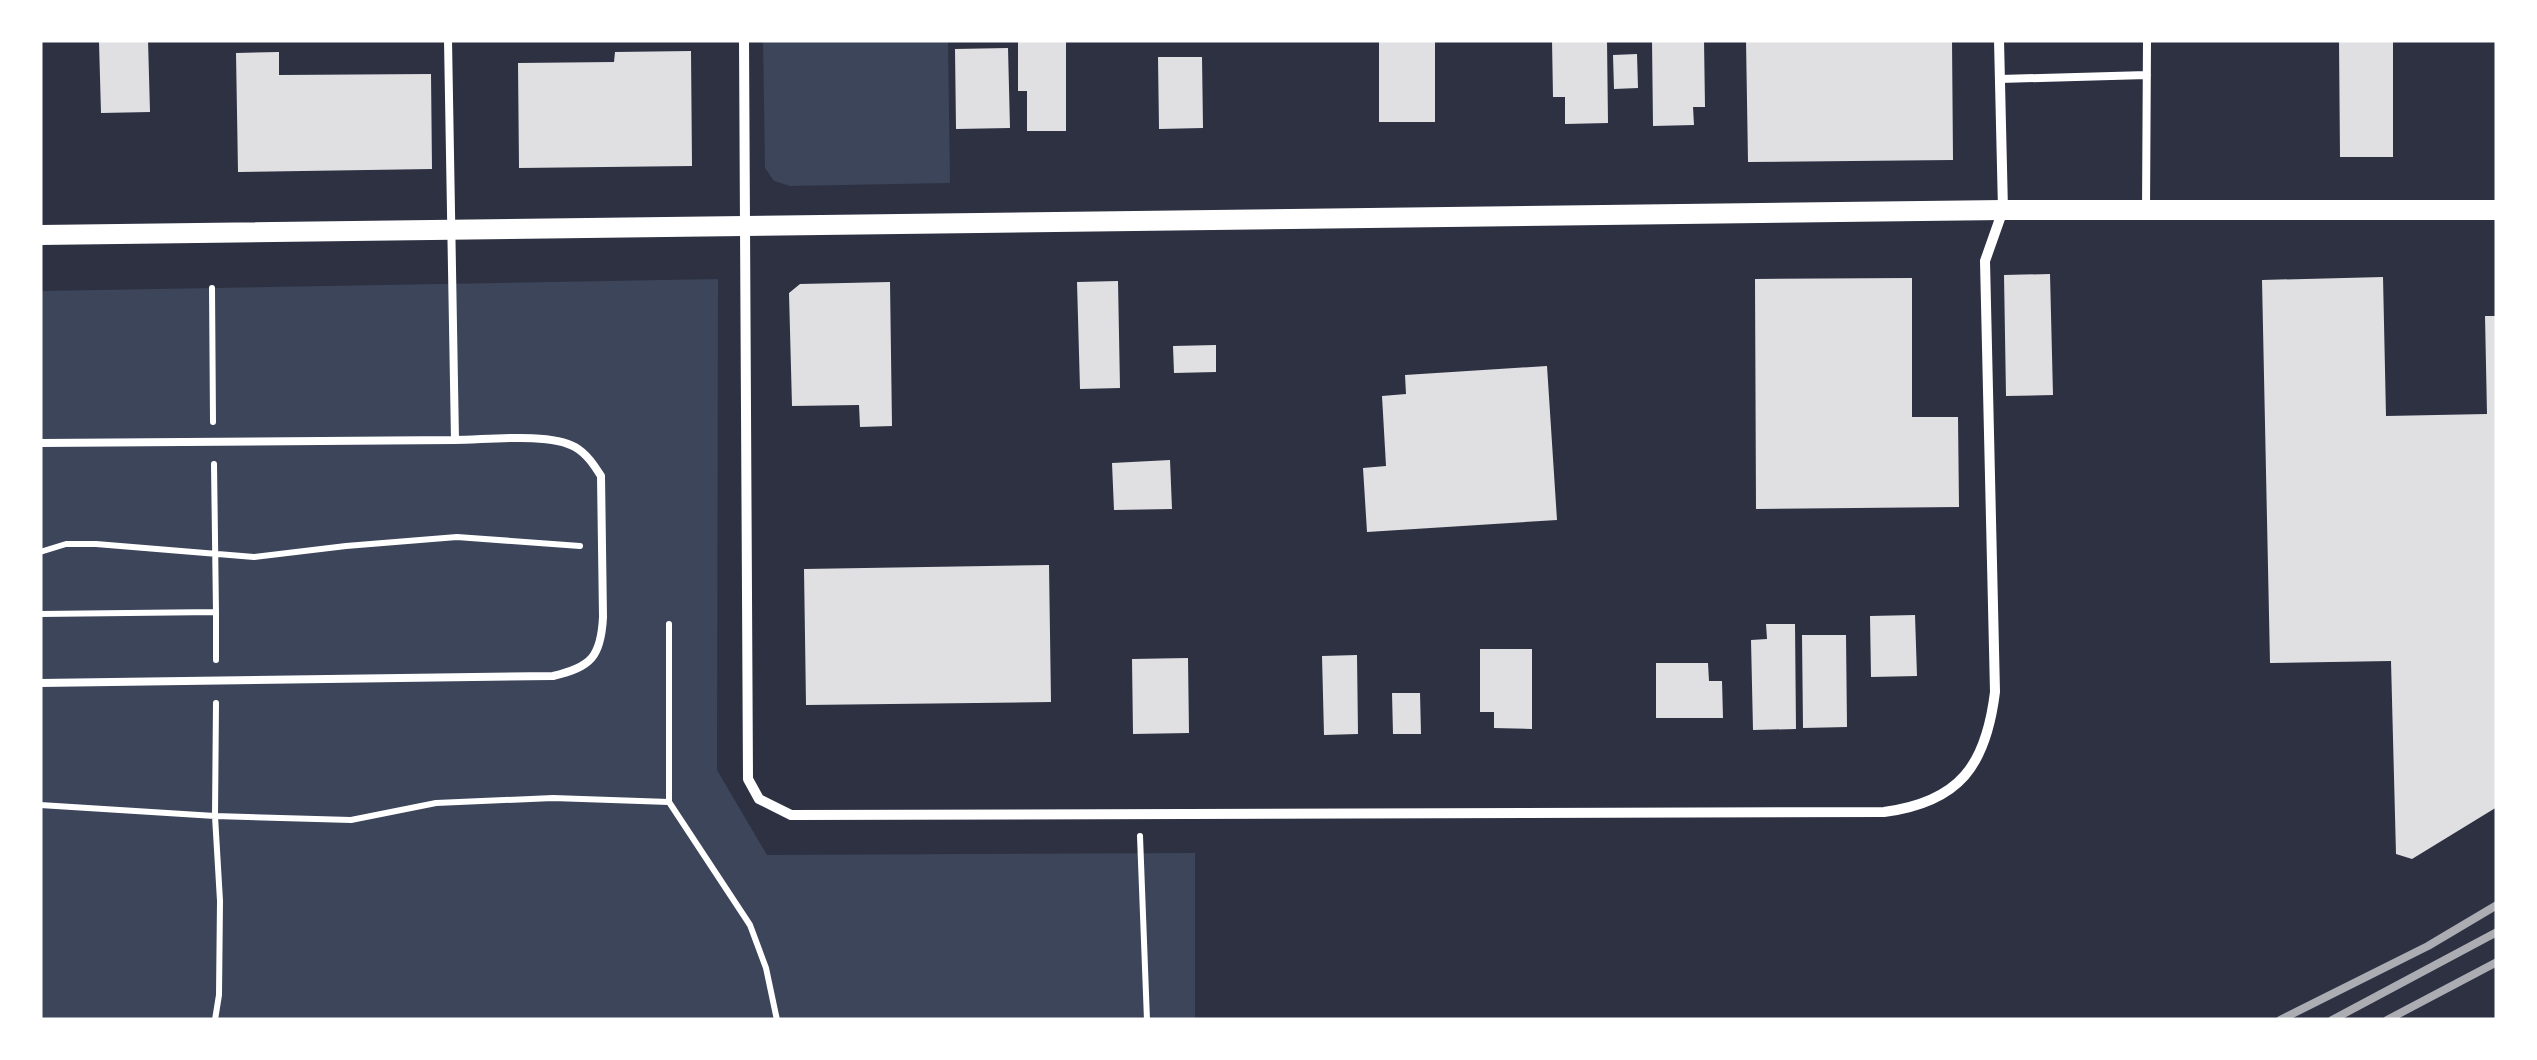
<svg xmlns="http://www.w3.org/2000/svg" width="2537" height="1060" font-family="Mulish,sans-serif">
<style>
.green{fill:#3c4559}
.building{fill:#e0e0e3}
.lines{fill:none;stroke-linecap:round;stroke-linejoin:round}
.path{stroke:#fff;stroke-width:6}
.service{stroke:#fff;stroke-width:8}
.minor{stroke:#fff;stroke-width:10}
.secondary{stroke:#fff;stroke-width:20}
.rail{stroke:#abadb3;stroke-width:8}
</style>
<rect width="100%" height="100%" fill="#2d3142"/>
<!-- green -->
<path class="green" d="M763,40h185l2,143 -160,3 -16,-5 -9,-13z
M718,279l-1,491 50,85 428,-2v167h-1155v-729z"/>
<!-- building -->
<path class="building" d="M112,40h36l2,72 -49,1 -2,-71z
M1379,40h56v82h-56z
M1552,40h55l1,83 -43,1v-27h-12z
M1652,40h52l1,67h-12l1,18 -41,1z
M1746,40h206l1,120 -205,2z
M2339,40h54v117h-53z
M1018,41h48v90h-39v-40h-9z
M1008,48l2,80 -54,1 -1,-80z
M691,51l1,115 -173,2 -1,-105 96,-1 1,-10z
M279,52v23l152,-1 1,95 -194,3 -2,-119z
M1637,54l1,34 -24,1 -1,-34z
M1158,57h44l1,71 -44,1z
M2050,274l3,121 -47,1 -2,-121z
M2383,277l3,139 101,-2 -2,-98h12v491l-85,52 -16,-5 -5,-193 -121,2 -8,-383z
M1912,278v139h46l1,90 -203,2 -1,-230z
M1118,281l2,107 -40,1 -3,-107z
M890,282l2,144 -32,1 -1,-22 -67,1 -3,-113 11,-9z
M1216,345v27l-42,1 -1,-27z
M1547,366l10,154 -190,12 -4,-64 23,-2 -4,-70 24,-2 -1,-19z
M1170,460l2,49 -58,1 -2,-47z
M1049,565l2,137 -245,3 -2,-136z
M1915,615l2,61 -46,1 -1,-61z
M1766,624h29l1,105 -43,1 -2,-90 16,-1z
M1802,635h44l1,92 -44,1z
M1480,649h52v80l-38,-1v-16h-14z
M1357,655l1,79 -34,1 -2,-79z
M1188,658l1,75 -56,1 -1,-75z
M1656,663h52l1,18h13l1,37h-67z
M1392,693h28l1,41h-28z"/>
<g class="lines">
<!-- path -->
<path class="path" d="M212,288l1,134
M40,552l26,-8h30l158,13 92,-11 111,-9 123,9
M40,614l176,-2 -2,-148
M216,660v-48
M669,802l81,123 16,43 11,52
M40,805l175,11 1,-113
M1140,836l7,184
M215,1020l4,-25 1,-94 -5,-85 136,4 85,-17 117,-5 116,4v-178"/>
<!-- service -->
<path class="service" d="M2000,79l147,-4
M2146,210l1,-170
M40,443l415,-3
M40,683l513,-7c38,-9 48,-19 50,-59l-2,-141c-7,-11 -14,-22 -26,-29 -26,-15 -89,-7 -120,-7l-7,-400"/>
<!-- minor -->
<path class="minor" d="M744,40l4,739 11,20 32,16 1093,-3c76,-10 102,-47 111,-120l-10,-431 18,-51 -4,-170"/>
<!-- secondary -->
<path class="secondary" d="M40,235l1963,-25h494"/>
<!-- rail -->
<path class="rail" d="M2280,1020l148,-74 69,-41
M2332,1020l165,-88
M2387,1020l110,-58"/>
</g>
<!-- border -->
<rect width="2537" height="1060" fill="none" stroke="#ffffff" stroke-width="85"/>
</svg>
